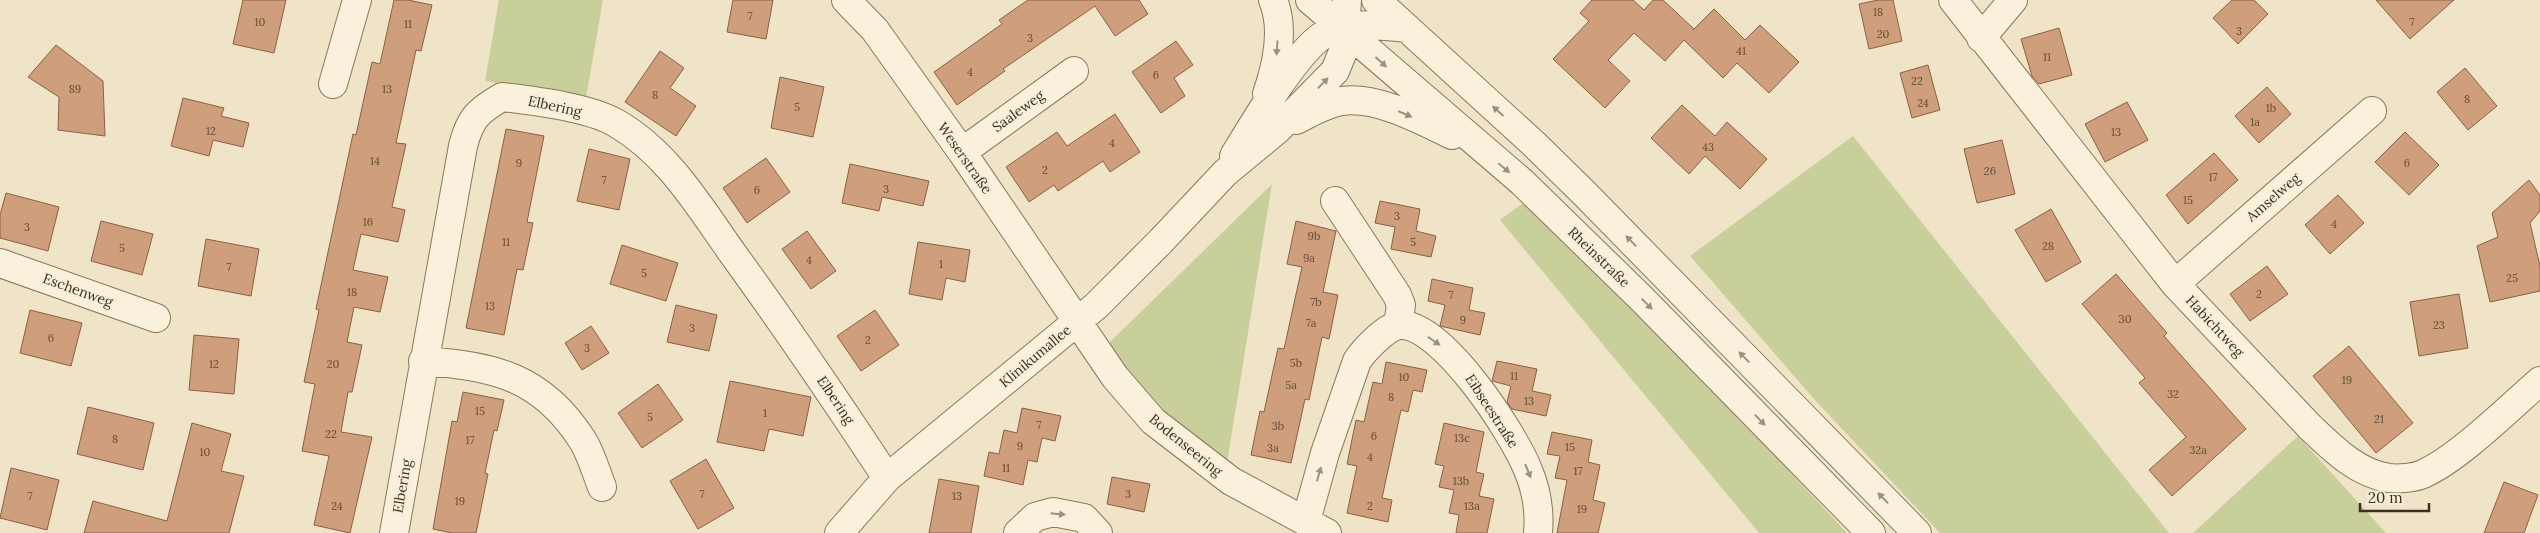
<svg xmlns="http://www.w3.org/2000/svg" width="2540" height="533" font-family="Lora,serif">
<style>
.green{fill:#c9cf9b}
.building{fill:#cf9f7d;stroke:#8d5f41}
.lines{fill:none;stroke-linecap:round;stroke-linejoin:round}
.minor-casing{stroke:#8d765c;stroke-width:30}
.minor{stroke:#faf1dc;stroke-width:28}
.oneway{fill:#9c907e}
.labels{text-anchor:middle;dominant-baseline:central;stroke-width:5;stroke-linejoin:round;paint-order:stroke}
.number-label{font-size:11px;fill:#624a37}
.street-label{font-size:14px;fill:#3d2e20;stroke:#f7eed8}
</style>
<rect width="100%" height="100%" fill="#f0e4c8"/>
<!-- green -->
<path class="green" d="M499,0h104l-17,98 -101,-17z
M1853,136l316,397h-229l-126,-134 -124,-143z
M1272,184l-45,279 -55,-41 -45,-49 -18,-30z
M1523,203l139,131 185,199h-88l-259,-313z
M2298,436l88,97h-193z"/>
<!-- building -->
<path class="building" d="M243,0h43l-12,53 -41,-9z
M394,0h14l24,5 -11,46 -5,-1 -20,93 10,1 -14,63 13,3 -7,32 -37,-8 -8,36 35,7 -8,35 -26,-5 -7,35 15,3 -10,47h-4l-7,40 31,5 -22,96 -36,-8 15,-69 -27,-5 13,-67 -11,-2 15,-72 -3,-1 37,-175 3,1 16,-73 8,2z
M733,0h40l-7,39 -39,-7z
M1028,0h111l9,14 -33,22 -20,-30 -92,63 2,2 -48,34 -23,-33 68,-48 -3,-4z
M1592,0h41l11,10 9,-10h10l31,29 -1,1 21,-21 31,31 15,-15 39,37 -30,31 -32,-30 -14,15 -39,-38 -19,21 -31,-28 -26,27 22,21 -25,27 -52,-49 36,-38 -9,-8z
M1878,0h15l9,41 -33,8 -10,-45z
M2232,0h22l14,14 -30,30 -25,-26z
M2376,0h78l-44,39z
M2059,28l13,47 -33,9 -7,-8 -11,-37z
M1176,41l17,24 -19,13 11,18 -24,17 -29,-41z
M56,45l47,36 2,55 -47,-6 1,-33 -31,-20z
M660,51l24,17 -14,20 26,18 -20,30 -51,-34z
M1928,65l12,45 -28,8 -12,-45z
M2465,68l32,38 -29,24 -31,-38z
M780,77l44,10 -11,50 -42,-9z
M2267,87l24,27 -32,29 -24,-27z
M183,98l41,10 -3,8 28,7 -6,24 -30,-7 -4,16 -38,-10z
M2127,102l21,38 -43,22 -20,-38z
M1682,105l33,31 12,-14 40,37 -27,30 -35,-33 -16,18 -38,-36z
M1115,114l25,38 -30,20 -7,-11 -45,30 -4,-6 -25,17 -23,-35 51,-35 10,14z
M506,129l38,7 -17,86 6,1 -10,47 -6,-1 -13,66 -38,-7z
M2405,132l34,33 -30,30 -34,-33z
M2002,140l13,54 -38,9 -13,-54z
M589,149l41,10 -11,51 -42,-9z
M2214,153l24,27 -50,44 -22,-29z
M766,158l24,34 -43,31 -24,-35z
M850,164l79,17 -6,25 -41,-9 -3,14 -37,-8z
M2529,180l11,15v16l-10,12 10,43v25l-50,11 -13,-56 21,-9 -6,-24z
M6,193l53,14 -11,44 -48,-13v-23z
M2338,195l26,28 -34,31 -25,-29z
M1380,201l40,8 -4,22 20,5 -5,21 -40,-8 4,-22 -20,-4z
M2051,209l30,53 -35,20 -31,-52z
M101,221l52,13 -11,41 -51,-14z
M1296,221l40,10 -13,61 15,3 -9,44 -7,-2 -13,63 -4,-1 -14,64 -40,-8 9,-44 4,1 14,-64 6,1 18,-82 -15,-3z
M807,231l29,40 -25,18 -29,-40z
M206,239l53,10 -8,47 -53,-10z
M918,242l52,8 -5,32 -19,-4 -4,22 -33,-6z
M622,245l56,18 -12,38 -56,-17z
M2267,266l21,28 -38,27 -20,-27z
M2116,274l51,59 -3,3 82,93 -74,67 -23,-26 37,-33 -47,-54 6,-5 -63,-74z
M1432,279l41,9 -4,22 16,3 -5,22 -40,-9 5,-21 -17,-4z
M2459,294l9,54 -49,8 -9,-54z
M676,305l41,10 -8,36 -42,-9z
M30,310l52,13 -11,43 -51,-13z
M875,310l24,35 -38,26 -24,-35z
M591,326l18,27 -27,17 -17,-27z
M194,335l45,4 -5,55 -45,-4z
M2349,346l64,77 -37,30 -63,-77z
M1497,361l40,8 -5,22 19,4 -5,21 -34,-7 -5,-7 4,-16 -19,-5z
M1386,362l41,8 -5,22 -9,-2 -5,22 -7,-2 -19,88 10,2 -4,22 -41,-9 10,-47 -10,-2 9,-44 8,2 9,-40 9,2z
M730,381l81,16 -8,39 -34,-7 -5,22 -47,-9z
M658,384l25,36 -41,28 -24,-35z
M463,392l41,8 -7,31 -3,-1 -9,43 3,1 -12,59h-24l-19,-4 19,-108 5,1z
M88,407l66,16 -11,47 -66,-16z
M1022,408l39,8 -6,25 -13,-3 -5,24 -9,-2 -5,25 -39,-9 5,-24 10,2 5,-24 13,3z
M192,423l39,11 -10,37 23,5 -15,57h-145l9,-32 74,20z
M1444,423l40,9 -8,40 8,2 -5,22 15,3 -7,34h-31l3,-18 -10,-2 5,-23 -15,-3 5,-21 -9,-2z
M1552,432l40,8 -4,22 12,3 -7,35 12,3 -7,30h-41l10,-53 -12,-2 5,-22 -13,-2z
M706,459l28,49 -36,21 -28,-48z
M11,468l48,12 -12,50 -47,-12z
M1112,477l38,7 -6,28 -37,-8z
M939,479l40,7 -8,47h-42z
M2504,482l34,13 -14,38h-40z"/>
<g class="lines">
<defs>
<path id="minor" d="M846,0l29,30 87,122 153,225 38,44 78,60 96,52
M1310,0l212,182 120,117 229,234
M1376,0l158,144 50,49 333,340
M1953,0l222,284 135,143c22,21 48,47 79,51 10,1 25,0 34,-4 36,-16 86,-66 117,-93
M1981,38l32,-38
M333,84l24,-84
M1267,94c10,-29 18,-65 6,-94
M1296,120c14,-7 30,-17 46,-19 35,-5 79,19 110,34
M962,152l112,-81
M1234,156c17,-28 65,-110 93,-123 24,-11 54,-8 80,-5
M1335,201l62,94 4,10 -3,20
M0,263l156,55
M2175,284l197,-173
M423,361c70,5 119,15 160,80 8,13 13,31 19,46
M1306,521l19,-68 32,-92c7,-11 31,-36 43,-36 42,-2 114,109 128,145 9,21 12,40 10,63
M394,533l69,-387c7,-28 15,-35 39,-49 33,4 86,10 114,26 52,30 83,83 117,131 53,73 104,148 154,224
M839,533l48,-55 209,-172 65,-65 64,-68 52,-43 58,-59 9,-22 3,-49
M1018,533l17,-16 18,-5 31,6 14,15"/>
</defs>
<!-- minor casing -->
<use href="#minor" class="minor-casing"/>
<!-- minor -->
<use href="#minor" class="minor"/>
</g>
<!-- one-way arrows -->
<defs><path id="oneway-solid" d="M-6-.8H1V-3.2L6.5 0L1 3.2V.8H-6Z" transform="scale(1.25)"/></defs>
<g class="oneway">
<use href="#oneway-solid" transform="translate(1277 48) rotate(94)"/>
<use href="#oneway-solid" transform="translate(1381 62) rotate(42)"/>
<use href="#oneway-solid" transform="translate(1323 83) rotate(-46)"/>
<use href="#oneway-solid" transform="translate(1498 111) rotate(-138)"/>
<use href="#oneway-solid" transform="translate(1405 114) rotate(23)"/>
<use href="#oneway-solid" transform="translate(1504 168) rotate(40)"/>
<use href="#oneway-solid" transform="translate(1631 241) rotate(-134)"/>
<use href="#oneway-solid" transform="translate(1647 304) rotate(45)"/>
<use href="#oneway-solid" transform="translate(1434 341) rotate(35)"/>
<use href="#oneway-solid" transform="translate(1744 357) rotate(-134)"/>
<use href="#oneway-solid" transform="translate(1760 420) rotate(46)"/>
<use href="#oneway-solid" transform="translate(1528 471) rotate(68)"/>
<use href="#oneway-solid" transform="translate(1319 474) rotate(-74)"/>
<use href="#oneway-solid" transform="translate(1883 498) rotate(-134)"/>
<use href="#oneway-solid" transform="translate(1058 514) rotate(6)"/>
</g>
<g class="labels">
<!-- number labels -->
<g class="number-label">
<text x="1878" y="12">18</text>
<text x="750" y="16">7</text>
<text x="260" y="22">10</text>
<text x="2412" y="22">7</text>
<text x="408" y="24">11</text>
<text x="2239" y="31">3</text>
<text x="1883" y="34">20</text>
<text x="1030" y="38">3</text>
<text x="1741" y="51">41</text>
<text x="2047" y="57">11</text>
<text x="970" y="72">4</text>
<text x="1156" y="75">6</text>
<text x="1917" y="81">22</text>
<text x="75" y="89">89</text>
<text x="387" y="89">13</text>
<text x="655" y="95">8</text>
<text x="2467" y="99">8</text>
<text x="1923" y="103">24</text>
<text x="797" y="107">5</text>
<text x="2271" y="108">1b</text>
<text x="2255" y="122">1a</text>
<text x="211" y="131">12</text>
<text x="2116" y="132">13</text>
<text x="1112" y="143">4</text>
<text x="1708" y="147">43</text>
<text x="375" y="161">14</text>
<text x="519" y="163">9</text>
<text x="2407" y="163">6</text>
<text x="1045" y="170">2</text>
<text x="1990" y="171">26</text>
<text x="2213" y="177">17</text>
<text x="604" y="180">7</text>
<text x="886" y="189">3</text>
<text x="757" y="190">6</text>
<text x="2188" y="200">15</text>
<text x="1397" y="216">3</text>
<text x="368" y="222">16</text>
<text x="2334" y="224">4</text>
<text x="27" y="227">3</text>
<text x="1314" y="236">9b</text>
<text x="506" y="242">11</text>
<text x="1413" y="242">5</text>
<text x="2048" y="246">28</text>
<text x="122" y="248">5</text>
<text x="1309" y="258">9a</text>
<text x="809" y="260">4</text>
<text x="941" y="264">1</text>
<text x="229" y="267">7</text>
<text x="644" y="273">5</text>
<text x="2512" y="278">25</text>
<text x="352" y="292">18</text>
<text x="2259" y="294">2</text>
<text x="1451" y="295">7</text>
<text x="1316" y="302">7b</text>
<text x="490" y="306">13</text>
<text x="2125" y="319">30</text>
<text x="1463" y="320">9</text>
<text x="1311" y="323">7a</text>
<text x="2439" y="325">23</text>
<text x="692" y="328">3</text>
<text x="51" y="338">6</text>
<text x="868" y="340">2</text>
<text x="587" y="348">3</text>
<text x="1296" y="363">5b</text>
<text x="214" y="364">12</text>
<text x="333" y="364">20</text>
<text x="1514" y="376">11</text>
<text x="1404" y="377">10</text>
<text x="2347" y="380">19</text>
<text x="1291" y="385">5a</text>
<text x="2173" y="394">32</text>
<text x="1391" y="397">8</text>
<text x="1529" y="401">13</text>
<text x="480" y="411">15</text>
<text x="765" y="413">1</text>
<text x="650" y="417">5</text>
<text x="2379" y="419">21</text>
<text x="1039" y="425">7</text>
<text x="1278" y="426">3b</text>
<text x="331" y="434">22</text>
<text x="1374" y="436">6</text>
<text x="1462" y="438">13c</text>
<text x="115" y="439">8</text>
<text x="470" y="440">17</text>
<text x="1020" y="446">9</text>
<text x="1570" y="447">15</text>
<text x="1273" y="448">3a</text>
<text x="2198" y="450">32a</text>
<text x="205" y="452">10</text>
<text x="1370" y="457">4</text>
<text x="1006" y="468">11</text>
<text x="1578" y="471">17</text>
<text x="1461" y="481">13b</text>
<text x="702" y="494">7</text>
<text x="1128" y="494">3</text>
<text x="30" y="496">7</text>
<text x="957" y="496">13</text>
<text x="460" y="501">19</text>
<text x="337" y="506">24</text>
<text x="1370" y="506">2</text>
<text x="1472" y="506">13a</text>
<text x="1582" y="509">19</text>
</g>
<!-- street labels -->
<g class="street-label">
<text transform="translate(555 106) rotate(12)">Elbering</text>
<text transform="translate(1018 111) rotate(-36)">Saaleweg</text>
<text transform="translate(965 158) rotate(55)">Weserstraße</text>
<text transform="translate(2273 197) rotate(-41)">Amselweg</text>
<text transform="translate(1599 257) rotate(44)">Rheinstraße</text>
<text transform="translate(78 290) rotate(20)">Eschenweg</text>
<text transform="translate(2215 326) rotate(47)">Habichtweg</text>
<text transform="translate(1035 356) rotate(-40)">Klinikumallee</text>
<text transform="translate(836 400) rotate(56)">Elbering</text>
<text transform="translate(1492 411) rotate(57)">Eibseestraße</text>
<text transform="translate(1186 445) rotate(39)">Bodenseering</text>
<text transform="translate(402 486) rotate(-80)">Elbering</text>
</g>
</g>
<!-- scale -->
<path d="M2360 503v8h69v-8" fill="none" stroke="#3d2e20" stroke-width="2.5"/>
<text x="2368" y="503" font-size="15" fill="#3d2e20" stroke="#f7eed8" stroke-width="4" paint-order="stroke">20 m</text>
</svg>
